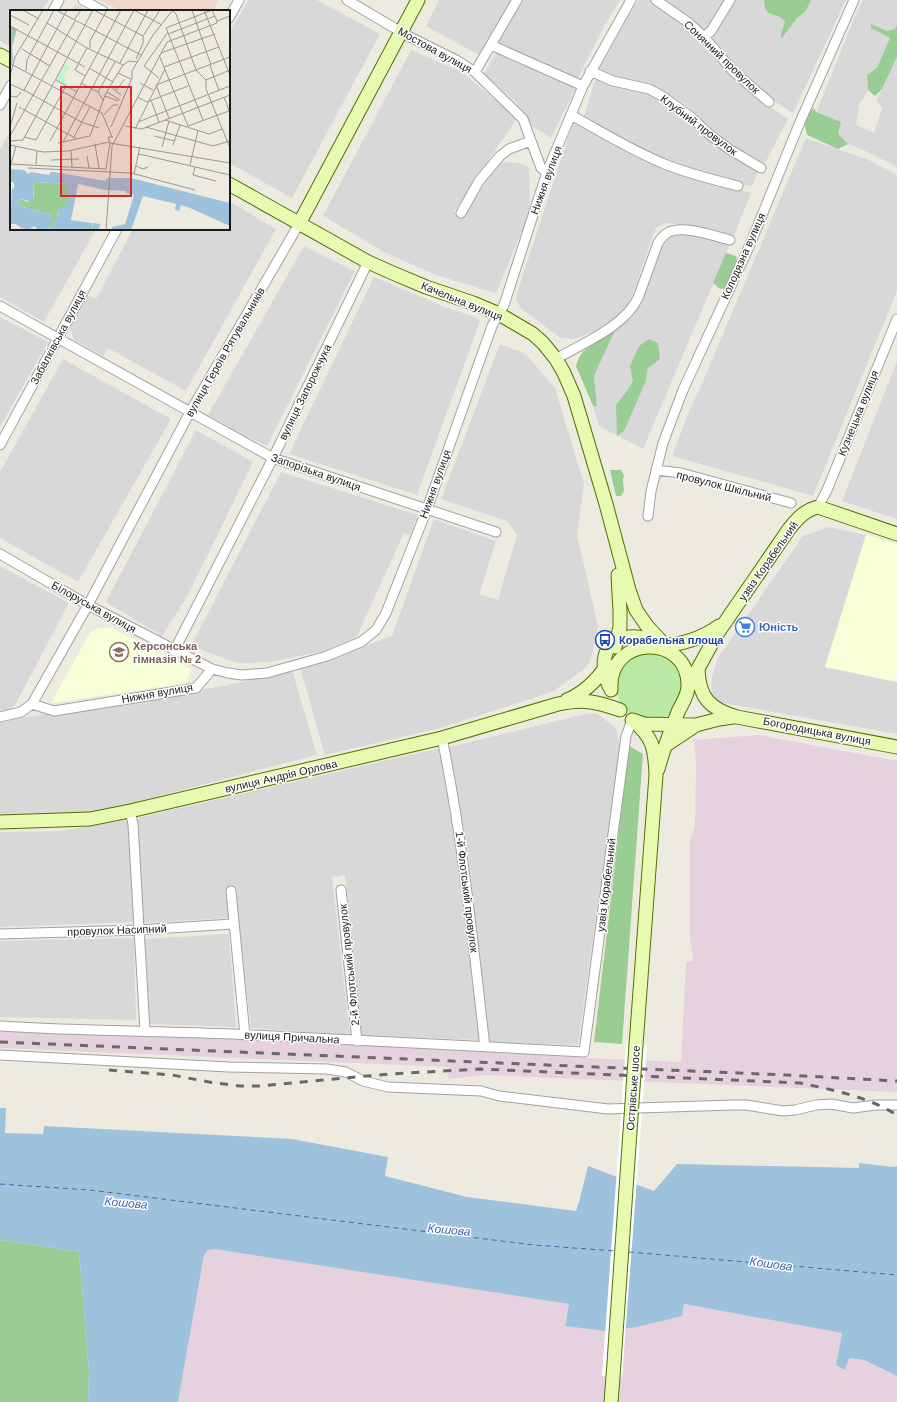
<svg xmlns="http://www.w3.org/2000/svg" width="897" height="1402" font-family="Arial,sans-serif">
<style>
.residential{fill:#d9d8d8}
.commercial{fill:#efd5ce}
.industrial{fill:#e6d1de}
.education{fill:#f7ffd6}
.grass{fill:#b9e9a4}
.forest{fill:#9acd94}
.water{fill:#9fc2dc}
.pier{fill:#fff}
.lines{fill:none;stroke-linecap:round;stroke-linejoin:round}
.ferry{stroke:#4766aa;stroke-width:1;stroke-dasharray:5 4;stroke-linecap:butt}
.street-casing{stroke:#a2a2a2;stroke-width:11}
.secondary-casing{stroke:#507003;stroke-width:15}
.street{stroke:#fff;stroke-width:9}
.secondary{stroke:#e8fab1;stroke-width:13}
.rail{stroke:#696969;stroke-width:3;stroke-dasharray:8 8;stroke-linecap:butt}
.secondary-bridge-casing{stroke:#507003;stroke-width:15;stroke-linecap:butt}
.secondary-bridge{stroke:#e8fab1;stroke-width:13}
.labels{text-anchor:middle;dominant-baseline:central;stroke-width:3;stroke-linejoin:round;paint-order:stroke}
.street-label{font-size:11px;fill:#1b1b1b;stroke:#fff}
.shop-label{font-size:11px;font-weight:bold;fill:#366cbe;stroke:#fff;text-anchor:start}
.transit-label{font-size:11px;font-weight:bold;fill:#164399;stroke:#fff;text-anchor:start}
.education-label{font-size:11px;font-weight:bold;fill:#785e54;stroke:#fff;text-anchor:start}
.water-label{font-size:12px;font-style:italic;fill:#4766aa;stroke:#fff}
.inset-river{fill:none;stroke:#9fc2dc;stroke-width:2}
.inset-road{fill:none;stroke:#999891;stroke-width:1}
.view{fill:#d62828;fill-opacity:0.15;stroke:#d62828;stroke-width:2}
.inset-edge{fill:none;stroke:#1b1b1b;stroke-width:2}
</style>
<rect width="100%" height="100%" fill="#edebe0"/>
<!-- residential -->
<path class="residential" d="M0,0h49l-7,11h-31v36l-11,-6z
M248,0h69l63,34 -88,164 -63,-35v-107l4,-8 -4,-2v-12z
M439,0h73l-33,55 -53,-29z
M521,0h99l-14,23 -29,57 -80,-37z
M638,0h13l21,13 25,23 32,35 25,25 34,23 -23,44 -40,-21 -36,-35 -27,-17 -50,-15 -13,-6z
M662,0h65l-15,26 -7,5 -26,-20z
M734,0h112l-53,113 -16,-10 -29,-24 -34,-36 -2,-7z
M863,0h34v24l-30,68 -8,13 -3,20 18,8 8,-25 -6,-7 21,-44v110l-34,-17 -53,-22 45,-112z
M75,4l14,7h-18z
M411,50l51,22 55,46 -63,94 8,5 37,-55 21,1 9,4 1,41 -5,16 -29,69 -60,-18 -50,-22 -63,-37z
M497,52l79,35 -25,51 -21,-13 -14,-23 -32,-28z
M596,78l57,17 106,75 -7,16 -41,-9 -29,-10 -37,-17 -42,-22 -19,-12z
M574,120l116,56 61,17 -18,45 -42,-12 -24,-3 -10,4 -4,8 -21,63 -7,11 -12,13 -18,9 -20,8 -13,-1 -12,-7 -13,-11 -16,-11 -5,-10 2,-9z
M8,135l3,1v93h85l-52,93 -44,-25v-147z
M806,138l63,22 28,15v116l-84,205 -141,-40 18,-47 11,-23z
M229,201l47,28 -90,162 -78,-43 -5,8 -29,-16 -4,-13 17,-32 9,4 37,-70h96z
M685,233l45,11 -87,205 -44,-23 -6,-20h4l-3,-30 23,-50 23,-20 21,-61 7,-8 6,-3z
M304,246l51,25 -88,175 -27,-13 -32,-18z
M374,277l71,30 30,10 5,4 -63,174 -128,-41z
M0,317l48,25 -48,85z
M500,344l26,10 29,34 29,96 -7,51 21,91 -7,34 -7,9 -32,23 -112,36 -115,27 -25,-88 37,-11 55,-20 42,-117 62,22 -17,53 19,6 19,-65 -10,-14 -66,-22z
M63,359l108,60 -93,163 -78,-44v-66z
M897,361v158l-55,-18z
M196,430l57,32 -66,135 -25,39 -56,-34z
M281,472l137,43 -8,20 -6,-2 -48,105 -32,13 -54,11 -33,1 -46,-17z
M829,527l37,8 -41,132 72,15v52l-180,-32 -6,-12 1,-14 6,-18 85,-122z
M0,566l69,37 -54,102 -7,7 -8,-3z
M292,670l25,85 -208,54 -31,4 -78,3v-96l27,-3 197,-31z
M596,713l20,15 4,17 -42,300 -88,-2 -22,-191 -19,-105 132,-32z
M440,748l17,96 22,196 -118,-5 -16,-160 -13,2 18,158 -99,-7 -17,-141h-7l2,31 -86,5 -6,-105z
M128,820l6,102 -134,5v-95l62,-1z
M229,934l7,93 -86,-3 -5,-85z
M134,938l2,82 -136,-3v-76z"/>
<!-- commercial -->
<path class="commercial" d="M100,0h119l-6,11h-92z"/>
<!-- industrial -->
<path class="industrial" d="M758,735l139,26v331l-412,-17 -37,4 1,-12 -449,-19v-21l146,5 442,26 93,4 5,-99 7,-3 -3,-21v-99l5,-13 1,-64 -2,-23z
M214,1249l355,55 -4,22 119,-22 158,29 -6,32 13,-7 15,2 33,16v26h-719l26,-147 4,-5z"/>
<!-- education -->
<path class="education" d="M866,535l31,9v138l-72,-15z
M99,628h10l4,1 78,40 -4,14 -136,20 37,-67 3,-4z"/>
<!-- grass -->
<path class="grass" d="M616 686a34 34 0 1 1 68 0a34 34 0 1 1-68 0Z"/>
<!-- forest -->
<path class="forest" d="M764,0h47l-6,12 -8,6 -16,21v-4l4,-14 -7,-5 -10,-3 -3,-5z
M871,24l16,7 8,-2 2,-5v33l-15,32 -7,7 -7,-6 -1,-15 10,-7 13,-30 -19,-10z
M814,108l2,4 25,10 -3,12 10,10 -10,5 -31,-14c-3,-12 -5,-19 7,-27z
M726,253l10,3 1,4 -12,28 -5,1 -7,-6z
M617,326l-23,50 3,30h-4l-17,-40c6,-19 12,-17 26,-27 5,-4 10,-9 15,-13z
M649,339l9,4 2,16 -12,9 -3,15 -21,48 -7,5 -1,-31 11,-14 6,-10 -3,-15 9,-20z
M621,470l3,5 -1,5 1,11 -3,5h-5l-6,-26z
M629,746l14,8 -21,290 -28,-2z
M0,1240l79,12 10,119 -1,31h-88z"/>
<!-- water -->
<path class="water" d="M0,1108h6l-1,25 38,1 1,-8 248,13 96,18 -3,19 82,21 109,14 3,-9 9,-36 66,25 23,-27 182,4v-5l35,4 3,-1v210l-33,-16 -15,-2 -4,12 -9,-5 6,-32 -158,-29 -2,12 -45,11 -31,4 -41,-5 4,-22 -355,-55 -6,1 -4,5 -26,147h-90l1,-31 -10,-119 -79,-12z"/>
<!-- pier -->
<path class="pier" d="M626,1044l21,1 -25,333 -20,-2z"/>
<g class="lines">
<!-- ferry -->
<path class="ferry" d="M0,1184l90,6 444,55 81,6
M629,1252l268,23"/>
<defs>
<path id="street" d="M83,0l20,11
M347,0l61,36 50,25 17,11 48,47 18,49 6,4
M656,0l33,23 15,14 29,34 36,31
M53,11l6,-11
M229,18l10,-18
M704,37l7,-6 19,-31
M491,45l92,41
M590,71l23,10 36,8 13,7 29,21 19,18 19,14 32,19
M475,72l42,-72
M0,105l11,-20
M571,115c31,17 63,37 96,50 23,9 47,15 71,21
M461,213l18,-32 21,-25 9,-7 22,-8
M0,306l273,152 223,74
M556,359c27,-16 68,-32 82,-61l20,-55c3,-5 6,-9 11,-11 14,-7 45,4 61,8
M0,445l117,-216
M656,470l25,3 110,30
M818,507l9,-17 70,-171
M648,516l3,-25 12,-48 20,-53 66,-143 51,-125 54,-122
M0,554l88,51 124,64
M174,651l99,-193 95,-196
M32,704l22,7 142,-23 16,-19 16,4 14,2 25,-2 60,-17 34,-14 15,-12 10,-17 41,-104 65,-183 12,-21 43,-133 36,-86 48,-86
M0,717l21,-5 11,-8 56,-99 102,-193 109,-188
M442,738c21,102 31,205 43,309
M130,811l3,13 12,207
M341,890l16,151
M231,891l14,144
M0,934l138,-4 95,-6
M0,1026c78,5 155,5 233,8 117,5 234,12 351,18l42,-316 6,-16
M0,1055l229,12 98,2 19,3 17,9 25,6 93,4 18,5 109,13 125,-4h13l37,6 12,-1 21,-5 15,-1 22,4 23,-3h21"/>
<path id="secondary" d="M0,55l11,6
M229,184l139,78 27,12 31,13 47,16 26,11 34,20 10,9 13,16 8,14 10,23 32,108 23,86 7,20 11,16 26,28
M299,224l119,-224
M658,646c23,-1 43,-7 61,-20
M615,647l5,-20v-16l-2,-36
M698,669c1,29 12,40 39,48l160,30
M609,686c-17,-42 13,-60 50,-43
M688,687l29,-53 72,-105c9,-11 16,-19 29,-22l79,27
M611,690c-4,-56 78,-57 77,-4 0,10 -6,17 -10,26 -7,18 -15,38 -20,57
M567,700c17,-7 30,-20 40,-35
M632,720c21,17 23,28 24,55l-20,270
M633,720l11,4 52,1
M666,745l30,-20 23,-6 14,-2
M0,822l90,-3 40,-8 312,-73 116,-34c25,-5 37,-3 62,6
M611,1402l2,-25"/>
</defs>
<!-- street casing -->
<use href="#street" class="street-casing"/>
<!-- secondary casing -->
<use href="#secondary" class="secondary-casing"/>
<!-- street -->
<use href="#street" class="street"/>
<!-- secondary -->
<use href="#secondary" class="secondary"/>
<!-- rail -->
<path class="rail" d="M0,1042l786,33 111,6
M109,1070l63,5 37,7 31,4h19l130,-12 91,-5 320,14c34,7 68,14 97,32"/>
<defs>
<path id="secondary-bridge" d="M613,1377l23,-332"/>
</defs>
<!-- secondary-bridge casing -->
<use href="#secondary-bridge" class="secondary-bridge-casing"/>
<!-- secondary-bridge -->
<use href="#secondary-bridge" class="secondary-bridge"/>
</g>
<!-- icons -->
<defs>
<symbol id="supermarket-ring" viewBox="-11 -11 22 22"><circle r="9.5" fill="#fff" stroke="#3f7fe0" stroke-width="1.5"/><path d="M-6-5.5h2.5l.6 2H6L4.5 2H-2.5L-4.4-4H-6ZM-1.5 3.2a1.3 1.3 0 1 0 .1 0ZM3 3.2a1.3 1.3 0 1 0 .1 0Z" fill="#3f7fe0"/></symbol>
<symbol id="bus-ring" viewBox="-11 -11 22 22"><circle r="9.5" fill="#fff" stroke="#1a4fb4" stroke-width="1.5"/><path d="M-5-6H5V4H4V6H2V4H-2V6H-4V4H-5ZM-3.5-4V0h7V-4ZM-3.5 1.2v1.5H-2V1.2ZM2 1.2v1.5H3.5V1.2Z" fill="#1a4fb4"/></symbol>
<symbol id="school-ring" viewBox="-11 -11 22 22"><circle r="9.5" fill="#fff" stroke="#8d6e63" stroke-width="1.5"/><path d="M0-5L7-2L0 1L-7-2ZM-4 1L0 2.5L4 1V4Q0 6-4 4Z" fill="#8d6e63"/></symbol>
</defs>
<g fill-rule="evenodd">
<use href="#supermarket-ring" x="734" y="616" width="22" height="22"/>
<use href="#bus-ring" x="594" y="629" width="22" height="22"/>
<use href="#school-ring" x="108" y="641" width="22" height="22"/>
</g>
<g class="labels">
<!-- street labels -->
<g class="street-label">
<text transform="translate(435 50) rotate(29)">Мостова вулиця</text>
<text transform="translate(722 57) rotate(44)">Сонячний провулок</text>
<text transform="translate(699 125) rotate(37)">Клубний провулок</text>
<text transform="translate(546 180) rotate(-70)">Нижня вулиця</text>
<text transform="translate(743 256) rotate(-66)">Колодязна вулиця</text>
<text transform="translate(462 301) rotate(22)">Качельна вулиця</text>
<text transform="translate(58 337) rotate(-62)">Забалківська вулиця</text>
<text transform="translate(225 352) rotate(-60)">вулиця Героїв Рятувальників</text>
<text transform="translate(305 392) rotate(-64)">вулиця Запорожчука</text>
<text transform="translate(858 413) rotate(-68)">Кузнецька вулиця</text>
<text transform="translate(316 472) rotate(19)">Запорізька вулиця</text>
<text transform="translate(435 484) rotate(-70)">Нижня вулиця</text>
<text transform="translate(724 486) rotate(14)">провулок Шкільний</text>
<text transform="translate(768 561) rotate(-55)">узвіз Корабельний</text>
<text transform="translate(94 607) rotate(29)">Білоруська вулиця</text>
<text transform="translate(157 693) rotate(-10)">Нижня вулиця</text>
<text transform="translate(817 731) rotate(11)">Богородицька вулиця</text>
<text transform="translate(281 776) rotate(-13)">вулиця Андрія Орлова</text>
<text transform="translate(606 885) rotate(-83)">узвіз Корабельний</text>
<text transform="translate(467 892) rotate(83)">1-й Флотський провулок</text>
<text transform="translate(117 930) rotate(-2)">провулок Насипний</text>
<text transform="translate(349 965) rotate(-96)">2-й Флотський провулок</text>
<text transform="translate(292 1037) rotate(3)">вулиця Причальна</text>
<text transform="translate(633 1088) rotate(-86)">Острівське шосе</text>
</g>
<!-- shop labels -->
<g class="shop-label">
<text x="759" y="627">Юність</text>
</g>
<!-- transit labels -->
<g class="transit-label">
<text x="619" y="640">Корабельна площа</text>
</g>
<!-- education labels -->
<g class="education-label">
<text x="133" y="646">Херсонська<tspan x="133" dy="13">гімназія № 2</tspan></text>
</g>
<!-- water labels -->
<g class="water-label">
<text transform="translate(126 1203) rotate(5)">Кошова</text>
<text transform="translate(449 1230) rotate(5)">Кошова</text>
<text transform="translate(771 1264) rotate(8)">Кошова</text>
</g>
</g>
<!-- overview -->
<g transform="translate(10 10)">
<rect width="220" height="220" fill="#edebe0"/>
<path d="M24,172l33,2v19l-2,5 -7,3 -1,8 -7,10 -2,-2 4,-12 -32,-9 -2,-4 3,-3 7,3 6,-6z" fill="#9acd94"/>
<path d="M0,16l7,3 -5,18 1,12 -3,13z" fill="#a1c6ad"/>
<path d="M55,54l5,3 -6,8 2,10 -10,-5z" fill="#baf9cb"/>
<path d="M0,159l14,1 4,4 3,-2 18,3 2,-3 10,1 44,8 2,-3h24l99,25v23l-40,-18 -9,-3 -2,6 -4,-1 1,-6 -33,-8 -12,34h-19v-3l13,-3 9,-29 -8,-2v-2l-21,-1 -27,-6 -7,36 21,3v6l1,-6 7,1 -1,6h-60l-5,-4 -5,4 -8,-2 -5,-4h-6l2,-35 2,-1v-5l-4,-2zM24,172l33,2v19l-2,5h-6l-2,11 -7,10 -2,-2 5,-9 -1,-3 -32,-9 -2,-4 3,-3 12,3z" fill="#9fc2dc" fill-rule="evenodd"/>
<path class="inset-river" d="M0,166l98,8M101,174l63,11 54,15 2,-2"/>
<path class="inset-road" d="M13,0l16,9M46,0l85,45M57,0l-43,80 57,32 18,6M84,0l49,26M124,0l28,15M162,0l4,4 20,56 10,10v9l24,59M182,0l19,55M194,0l26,65M202,0l5,11M0,5l19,10M64,10l7,-10M37,13l40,25 36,17M0,16l75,41M158,24l47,-18M80,38v-7l17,-31M12,39l28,17M151,43l54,-19M149,45l29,71M126,49l7,-16v-7l17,-26M110,53l28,-53M3,55l89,48 10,24M113,55l6,-4 9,1M200,55l4,12M154,57l55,-20M79,58l24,14M16,61l1,-11 27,-50M108,63l13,6M0,66l5,-19 28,-47M75,66l-10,-6 12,-22M204,67l5,13M149,68l-15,-12 24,-34M46,70l21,12M196,70l24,-10M71,73l17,9 5,8M130,73l13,7M0,74l15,7M146,75l74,-28M146,75l13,33M100,76l11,9M106,80l9,-11M88,82l17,-30M97,82l13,8M0,86l7,1 4,-5M95,86l13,5M127,87l10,5 41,-16M214,87l6,16M141,90l8,22M9,97l58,32M94,105l9,-10h5M155,110l44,14 13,-5M193,110l-37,-92 46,-18M128,112l92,-36M115,116l17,3 88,-34M178,116l41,-15M0,117l7,-24M101,117l21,-49v-7l21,-36 19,-24M136,117l67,19 17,-5M125,119l30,-60M0,126l65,-115M144,126l21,5M14,127l12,3 30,-54M64,127l16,-30M103,127h-5l2,6 120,20M0,131l13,-1 70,-130M40,131l71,-131M53,132l71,-132M48,133l32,-7 16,-43 17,-28M85,134l4,24M0,135l33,7 25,-1 41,-9M163,135l7,-20M152,137l7,-26M61,140l1,17M129,144l91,21M77,146l2,12M41,150l28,-1M0,154l96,5 4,-26M1,154l5,-18M26,154l1,-13M180,155l8,-35M126,156l7,3 5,-2M185,157l-2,8 23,6M18,158l103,5 64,17M124,164l6,-27M96,220l6,-84 55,-104 50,-19v-2l13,-5"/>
<path class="view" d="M51,77h70v109h-70z"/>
<rect width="220" height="220" class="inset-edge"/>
</g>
</svg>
